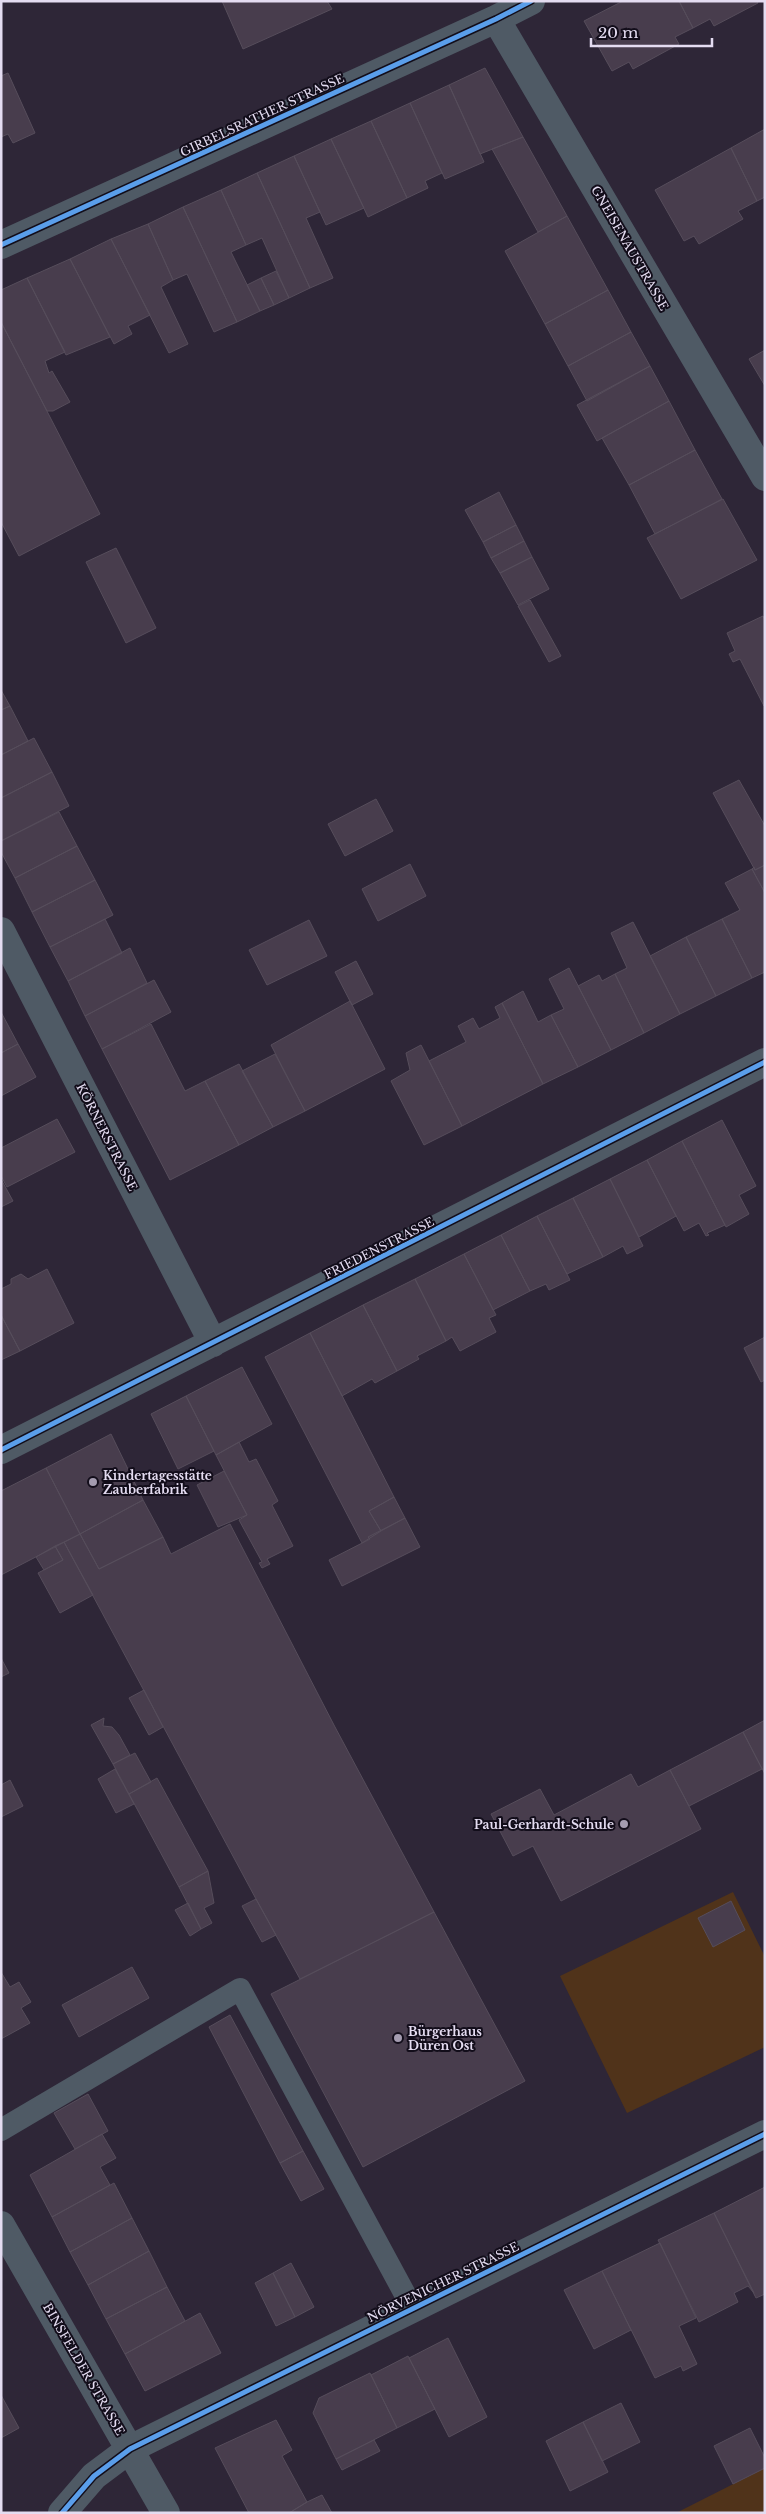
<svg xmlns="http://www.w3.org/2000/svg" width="766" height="2514" font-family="'Libre Baskerville',serif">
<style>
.green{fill:#50331a}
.building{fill:#483d4d;stroke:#564d5b}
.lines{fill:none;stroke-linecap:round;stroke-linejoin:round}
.service{stroke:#4f5a65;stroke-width:22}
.minor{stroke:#4f5a65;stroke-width:28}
.cycleway-casing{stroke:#120d1a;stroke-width:8}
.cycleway{stroke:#5a9eea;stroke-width:5}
.poi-dot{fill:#a49cb0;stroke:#120d1a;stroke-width:2}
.labels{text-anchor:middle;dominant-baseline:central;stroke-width:4;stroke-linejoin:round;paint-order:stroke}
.street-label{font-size:12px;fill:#e4dcf1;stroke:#120d1a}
.poi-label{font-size:12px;font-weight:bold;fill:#e4dcf1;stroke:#120d1a;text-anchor:start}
</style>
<rect width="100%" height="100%" fill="#2e2637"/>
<!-- green -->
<path class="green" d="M733,1892l32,65v90l-138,66 -67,-137z
M765,2468v45h-89z"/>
<!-- building -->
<path class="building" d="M222,1h105l5,8 -89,40z
M623,1h56l14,27 -18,9 4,7 -46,25 -4,-7 -17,9 -28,-50z
M679,1h78l1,2 -44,23 -4,-7 -17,9z
M485,68l38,69 -43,17 -31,-69z
M8,73l27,60 -22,10 -5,-9 -7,3v-61z
M449,85l35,77 -39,17 -35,-76z
M410,103l32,70 -17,8 3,7 -21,10 -36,-77z
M371,121l36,77 -39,19 -37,-78z
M765,129v68l-8,4 -26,-53z
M523,137l44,79 -29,16 -46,-83z
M331,139l33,69 -38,17 -32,-69z
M731,148l26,53 -19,10 5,8 -44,25 -5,-8 -10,5 -29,-51z
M294,156l26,56 -14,6 27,60 -23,10 -53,-115z
M257,173l53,115 -21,10 -27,-60 -16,7 -25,-55z
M221,190l25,55 -15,7 29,59 -23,11 -54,-115z
M183,207l54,115 -23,10 -27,-58 -14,6 -25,-56z
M567,216l41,74 -63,34 -40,-73z
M148,224l25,56 -12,7 27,57 -19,9 -58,-114z
M111,239l39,76 -22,11 4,8 -18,10 -44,-85z
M70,259l40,78 -44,18 -39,-77z
M276,271l13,27 -15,7 -13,-27z
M27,278l38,74 -20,9 4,12 3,-2 18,31 -17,9h-6l-46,-89v-32z
M261,278l13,27 -14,6 -13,-26z
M608,290l23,42 -63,34 -23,-42z
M1,322l99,192 -81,42 -18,-34z
M631,332l19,34 -63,35 -19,-35z
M765,350v36l-16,-27z
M650,366l19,35 -72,40 -20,-36z
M669,401l26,49 -66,35 -27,-47z
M695,450l27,49 -67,35 -26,-49z
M499,492l17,33 -33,17 -18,-32z
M723,499l34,61 -76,39 -34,-61z
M516,525l8,16 -33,17 -8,-16z
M524,541l8,16 -32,16 -9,-15z
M116,548l40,80 -30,15 -40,-81z
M532,557l17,32 -31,16 -18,-32z
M530,600l31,56 -12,6 -31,-56z
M763,616l2,4 -1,86 -24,-47 -7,3 -4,-8 6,-3 -8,-18z
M1,690l9,16 -9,4z
M10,706l18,35 -27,14v-45z
M34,738l18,34 -51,26v-43z
M52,772l17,34 -68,35v-43z
M739,780l26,46v39l-10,5 -42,-77z
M376,799l17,32 -48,25 -17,-32z
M59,812l18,34 -62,32 -14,-26v-11z
M77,846l18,34 -63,32 -17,-34z
M410,864l16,32 -48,25 -16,-32z
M765,865v28l-13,-24 2,-2 1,3z
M752,869l13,24v79l-13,6 -30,-59 18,-9 -15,-27z
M95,880l18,35 -63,32 -18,-35z
M105,919l17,34 -54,28 -18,-34z
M722,919l30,59 -36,18 -30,-59z
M309,920l18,36 -60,29 -18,-35z
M633,922l47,92 -36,19 -29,-59 12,-6 -16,-35z
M686,937l30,59 -36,18 -30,-58z
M130,948l17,35 -62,33 -17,-35z
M356,961l17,33 -21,11 -17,-33z
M569,968l42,82 -33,17 -27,-52 13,-6 -15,-30z
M615,974l29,59 -33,17 -33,-64 21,-11 3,6z
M154,980l17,32 -69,37 -17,-33z
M523,991l15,31 13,-7 27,52 -35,17 -41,-81z
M350,1001l35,68 -80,42 -34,-66z
M502,1003l41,81 -81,42 -33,-65 37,-19 -8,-16 15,-8 6,11 21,-11 -5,-11z
M1,1012l17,32 -17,9z
M151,1024l34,67 20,-10 34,64 -69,35 -68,-131z
M18,1044l18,33 -35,19v-43z
M421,1045l41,81 -38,19 -33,-64 19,-11 -4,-17z
M275,1054l30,57 -32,16 -31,-56z
M239,1064l34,63 -34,18 -34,-64z
M57,1119l18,33 -68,35 -6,-11v-28z
M722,1120l34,66 -17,9 10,19 -23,13 -44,-86z
M682,1141l43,84 -18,8 2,2 -3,1 -7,-13 -15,8 -37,-71z
M647,1160l29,56 -37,21 -29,-58z
M1,1179l12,22 -12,6z
M610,1179l33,67 -16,8 -4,-8 -20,11 -30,-59z
M573,1198l30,59 -36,17 -30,-58z
M537,1216l33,64 -21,10 -3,-6 -16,7 -29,-56z
M501,1235l29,56 -37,19 -29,-56z
M464,1254l32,61 -7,3 7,14 -36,19 -8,-14 -6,4 -31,-62z
M47,1269l27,54 -54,28 -19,-36v-26l10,-5v-5l10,-5 7,5z
M415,1279l31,62 -29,15 2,3 -22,12 -34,-66z
M363,1305l34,66 -22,12 -3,-4 -30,17 -32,-63z
M1,1315l19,36 -19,9z
M310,1333l84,164 -25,14 12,20 -19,12 -97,-186z
M765,1337v43l-4,2 -17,-34z
M242,1367l30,57 -56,31 -30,-59z
M186,1396l28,55 -36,18 -27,-55z
M111,1434l32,66 -63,34 -34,-66z
M239,1442l10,20 7,-3 22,42 -6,4 21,41 -26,13 3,5 -8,4 -3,-5 3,-1 -23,-42 8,-5 -31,-60z
M46,1468l34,66 -79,41v-84z
M224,1471l23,44 -29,12 -21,-42z
M394,1497l11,21 -24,13 -12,-20z
M143,1500l20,37 -64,32 -19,-35z
M405,1518l15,29 -78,39 -13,-26 41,-21 -2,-2z
M230,1524l105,203 99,185 -134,67 -44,-80 -192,-357 16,-8 19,35 64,-32 8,17z
M64,1542l29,53 -33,18 -22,-40 25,-13 -8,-14z
M55,1546l8,14 -19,10 -8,-13z
M1,1658l8,15 -8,4z
M144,1690l19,37 -14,8 -20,-37z
M104,1718l-1,8 9,1 7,8 11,20 -17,9 -22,-39z
M765,1720v54l-22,-42z
M743,1732l19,37 -73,37 -19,-36z
M135,1753l16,29 -22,12 -16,-30z
M115,1769l19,35 -18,9 -18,-34z
M670,1770l31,59 -140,72 -28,-55 -20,10 -22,-42 49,-25 14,26 77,-41 7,13z
M157,1778l51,93 -29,16 -50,-93z
M10,1780l13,26 -22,11v-32z
M208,1871l6,32 -10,5 8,15 -11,6 -22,-42z
M256,1899l20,36 -14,7 -20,-36z
M731,1901l14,29 -32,17 -15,-29z
M188,1903l13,26 -11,7 -15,-26z
M434,1912l91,169 -162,86 -92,-173z
M132,1967l17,31 -70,39 -17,-32z
M1,1972l9,15 9,-5 12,20 -10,6 9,15 -29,16z
M230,2015l73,136 -23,12 -71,-136z
M88,2094l20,37 -33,18 -21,-36z
M102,2134l14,24 -16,9 10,18 -58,32 -22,-42z
M303,2151l21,38 -23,12 -21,-38z
M114,2183l18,35 -62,34 -18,-35z
M765,2187v107l-9,4 -42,-85z
M714,2213l40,80 -6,-7 -14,7 4,9 -39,20 -41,-82z
M132,2218l17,33 -61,34 -18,-33z
M660,2243l36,75 -17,8 18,38 -14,7 -2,-5 -26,12 -53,-107z
M149,2251l18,36 -61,32 -18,-34z
M291,2263l23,44 -19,10 -22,-44z
M602,2271l29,59 -37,19 -30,-59z
M273,2273l22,44 -19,9 -21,-43z
M167,2287l18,34 -60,33 -19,-35z
M200,2313l21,40 -76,38 -20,-37z
M448,2338l39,79 -38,20 -40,-79z
M408,2356l27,53 -38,19 -26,-53z
M370,2373l27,55 -61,31 -23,-46 6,-15z
M1,2395l18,33 -18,10z
M621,2403l19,39 -38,19 -19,-39z
M276,2420l16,30 -10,6 25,46 -18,11h-40l-34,-65z
M583,2422l25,50 -38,19 -24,-50z
M750,2428l15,30v10l-32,16 -19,-38z
M374,2440l6,11 -38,19 -6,-11z
M322,2495l10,18h-43l18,-11z"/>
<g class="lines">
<!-- service -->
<path class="service" d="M1,2130l239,-141 173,320"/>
<!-- minor -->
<path class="minor" d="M496,19l269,458
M1,245l495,-226 35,-18
M1,931l212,412
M1,1450l764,-388
M1,2225l165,288
M62,2513l32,-37 36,-27 635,-315"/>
<defs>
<path id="cycleway" d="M1,245l495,-226 35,-18
M1,1450l764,-388
M62,2513l32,-37 36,-27 635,-315"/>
</defs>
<!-- cycleway casing -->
<use href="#cycleway" class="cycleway-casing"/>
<!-- cycleway -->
<use href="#cycleway" class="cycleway"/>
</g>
<!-- markers -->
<g class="poi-dot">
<circle cx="93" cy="1482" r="5"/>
<circle cx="624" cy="1824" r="5"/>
<circle cx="398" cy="2038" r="5"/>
</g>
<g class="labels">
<!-- street labels -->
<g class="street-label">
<text transform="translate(262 115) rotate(-25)">GIRBELSRATHER STRASSE</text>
<text transform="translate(630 248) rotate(60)">GNEISENAUSTRASSE</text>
<text transform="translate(107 1137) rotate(63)">KÖRNERSTRASSE</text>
<text transform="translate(379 1248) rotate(-27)">FRIEDENSTRASSE</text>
<text transform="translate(443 2282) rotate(-26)">NÖRVENICHER STRASSE</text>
<text transform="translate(84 2369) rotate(60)">BINSFELDER STRASSE</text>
</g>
<!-- poi labels -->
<g class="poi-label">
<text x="103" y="1475">Kindertagesstätte<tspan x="103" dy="14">Zauberfabrik</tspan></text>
<text x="614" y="1824" text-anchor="end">Paul-Gerhardt-Schule</text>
<text x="408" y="2031">Bürgerhaus<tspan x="408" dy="14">Düren Ost</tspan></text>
</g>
</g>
<!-- border -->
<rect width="766" height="2514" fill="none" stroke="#e4dcf1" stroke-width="5"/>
<!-- scale -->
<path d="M591 38v8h121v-8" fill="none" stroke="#e4dcf1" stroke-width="2.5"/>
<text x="598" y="38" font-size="15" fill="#e4dcf1" stroke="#120d1a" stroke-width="4" paint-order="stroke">20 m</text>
</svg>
